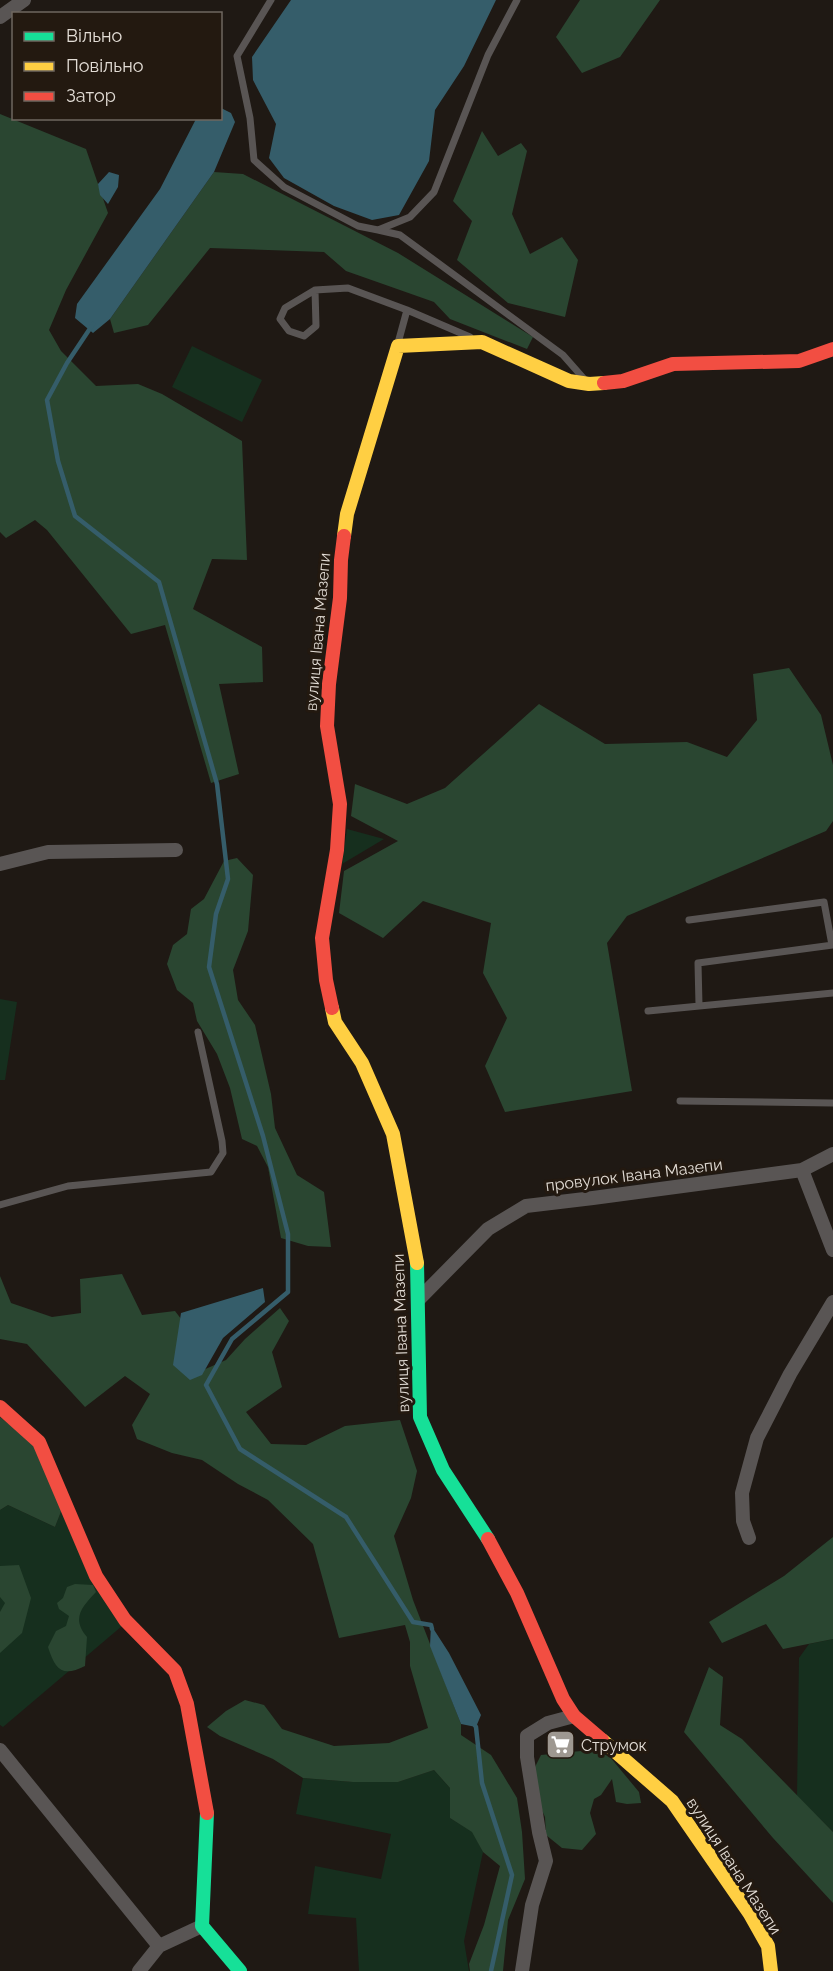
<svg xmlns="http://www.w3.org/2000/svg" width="833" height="1971" font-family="Raleway,sans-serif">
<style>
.green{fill:#162f1e}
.forest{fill:#2a4631}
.water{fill:#355d6a}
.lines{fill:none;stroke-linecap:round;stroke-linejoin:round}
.stream{stroke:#355d6a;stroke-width:4.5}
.lane{stroke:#595554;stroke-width:7}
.street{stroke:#595554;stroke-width:14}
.fast{stroke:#16e098;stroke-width:14}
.slow{stroke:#ffcf43;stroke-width:14}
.jam{stroke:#f24e42;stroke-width:14}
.labels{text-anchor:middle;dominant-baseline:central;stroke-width:6;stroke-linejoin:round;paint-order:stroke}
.street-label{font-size:16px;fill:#e2dcd5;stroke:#231910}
.poi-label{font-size:16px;fill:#e2dcd5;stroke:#231910;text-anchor:start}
</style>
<rect width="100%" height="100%" fill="#1f1914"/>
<!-- green -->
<path class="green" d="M192,346l70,34 -20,42 -70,-35z
M347,829l37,10 -42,25z
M0,999l17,3 -12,78h-5z
M8,1505l47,22 7,-18 60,117 -119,101 -3,-2v-215z
M833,1639v193l-36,-36 2,-138 10,-14z
M434,1770l16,18v30l23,14 10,20 -19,89 5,30h-110l-3,-53 -48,-4 7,-48 66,13 10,-45 -95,-20 7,-36 50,4h45z"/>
<!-- forest -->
<path class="forest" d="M580,0h80l-40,57 -38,16 -26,-36z
M0,114l86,35 22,64 -42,77 -17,40 12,21 35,35 42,-2 24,10 80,47 5,119 -35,-1 -19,50 69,38 1,35 -44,2 20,90 -28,9 -46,-158 -34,9 -84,-104 -12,-10 -29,18 -6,-6z
M482,131l16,25 23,-13 6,8 -15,63 18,40 32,-17 16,23 -13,57 -57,-14 -51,-43 15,-39 -19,-20z
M214,172l29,2 155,79 135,84 -6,12 -77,-30 -16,-17 -88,-31 -22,-19 -114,-4 -62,77 -34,8 -4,-14z
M789,668l32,47 12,50v56l-7,10 -199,85 -20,27 25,148 -127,21 -20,-46 22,-48 -24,-45 8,-50 -68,-22 -40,37 -44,-25 5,-42 54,-30 -47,-25 4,-32 52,20 38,-16 94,-84 66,40 82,-2 40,15 30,-37 -4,-46z
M237,858l16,17 -5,56 -15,39 5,30 17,25 16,69 4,34 22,47 27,17 7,55 -23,-1 -27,-8 -13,-71 -11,-21 -15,-7 -12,-51 -13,-34 -20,-33 -4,-18 -16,-13 -10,-26 6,-19 14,-11 4,-25 13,-10 20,-38z
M122,1274l20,41 33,-4 13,17 6,46 32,-14 19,-21 35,-31 9,13 -17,31 10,35 -36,25 25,32 35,1 39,-19 55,-6 17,51 -6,27 -17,38 19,64 48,124v11l30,20 26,43 5,34 3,47 -17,41 -5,51h-33l-1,-7 15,-39 16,-59 -17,-14 -11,-20 -22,-14v-30l-16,-18 -36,12h-45l-50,-4 -30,-19 -53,-23 -13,-9 19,-16 19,-11 19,5 18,24 52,17 55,-3 39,-15 -18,-62v-24l-5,-17 -66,13 -26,-94 -45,-44 -30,-16 -36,-24 -30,-7 -35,-14 -5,-14 18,-31 -25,-18 -40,31 -58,-63 -27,-5v-63l11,27 41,14 29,-4 -1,-34z
M0,1417l34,27 28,65 -7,18 -47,-22 -8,5z
M833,1537v102l-50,10 -17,-25 -44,19 -13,-21 75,-46z
M19,1565l12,33 -9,35 -22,20v-41l5,-9 -5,-6v-31z
M75,1584l18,1 3,7c-14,15 -25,26 -9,45l-2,29c-23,12 -30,3 -37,-19l8,-16 10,-5 3,-10 -10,-7 -2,-6 6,-5 4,-11z
M709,1667l14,10 -3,48 22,14 91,93v71l-60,-65 -89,-106z
M589,1748l21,9 29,35 2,11 -14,1 -11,-2 -4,-23 -11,16 -7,4 -4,14 6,21 -14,16 -20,-2 -16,-13 -1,-18 -8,-18 -4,-28 8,-16 40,-4z"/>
<!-- water -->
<path class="water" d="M291,0h205l-32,66 -29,44 -6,51 -30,54 -27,5 -38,-14 -50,-28 -15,-20 7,-34 -23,-44 -1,-23z
M221,108l10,5 4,9 -21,50 -104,147 -17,14 -18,-15 2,-14 83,-115 36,-70 24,-1z
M109,172l10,3 -1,12 -10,17 -8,-9 -2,-11z
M263,1288l2,14 -42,36 -21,37 -12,5 -17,-15 8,-52z
M431,1625l18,28 32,62 -5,12 -15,-3 -31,-78z"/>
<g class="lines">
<!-- stream -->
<path class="stream" d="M93,324l-26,39 -20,37 11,61 17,55 84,66 58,202 11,95 -12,35 -7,53 54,169 25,98v58l-56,47 -26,46 34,64 106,68 67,105 18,3 1,4
M474,1724l2,3 6,56 30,92 -21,96"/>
<!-- lane -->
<path class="lane" d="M271,0l-34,56 13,62 4,42 30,27 74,39 20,4 32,-13 24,-25 54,-137 29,-55
M378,230l22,5 163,120 22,25
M315,290l1,36 -12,10 -15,-5 -9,-12 5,-11 30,-18 33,-2 59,22
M398,343l9,-33 63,27
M689,920l135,-18 8,43
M699,1005l-1,-42 135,-18
M648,1011l185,-18
M680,1101l153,2
M0,1205l68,-19 143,-14 12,-19 -1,-12 -24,-109"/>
<!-- street -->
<path class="street" d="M0,17l24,-17
M0,864l48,-12 128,-2
M802,1170l31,80
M419,1299l69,-70 38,-23 67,-8 209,-28 31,-16
M749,1538l-6,-17 -1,-28 15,-55 33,-64 43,-72
M0,1750l159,196
M139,1971l20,-25 43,-20
M522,1971l10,-66 14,-44 -7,-29 -12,-75v-21l21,-13 26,-7"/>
<!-- fast -->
<path class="fast" d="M417,1263l3,154 23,53 45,69
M207,1813l-5,113 38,45"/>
<!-- slow -->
<path class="slow" d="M344,536l3,-22 51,-168 84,-4 87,39 20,3 15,-1
M332,1008l3,14 27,41 31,71 24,129
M602,1740l70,61 78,113 18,32 3,25"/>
<!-- jam -->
<path class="jam" d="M604,383l19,-2 50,-17 126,-3 34,-12
M332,1008l-6,-28 -4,-42 15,-88 3,-46 -13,-78 2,-42 11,-86 1,-38 3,-24
M0,1407l39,35 57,134 29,44 50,51 12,33 20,109
M488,1539l29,54 46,106 11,17 28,24"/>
</g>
<!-- icons -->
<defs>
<symbol id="supermarket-square" viewBox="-11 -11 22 22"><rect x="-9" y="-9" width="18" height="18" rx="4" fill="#9e9891" stroke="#231910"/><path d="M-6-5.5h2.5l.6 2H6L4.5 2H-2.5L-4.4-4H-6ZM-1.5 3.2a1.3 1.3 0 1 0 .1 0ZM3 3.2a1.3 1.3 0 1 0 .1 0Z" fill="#fff"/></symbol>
</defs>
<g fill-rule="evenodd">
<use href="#supermarket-square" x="544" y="1728" width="33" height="33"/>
</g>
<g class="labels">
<!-- street labels -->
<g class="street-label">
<text transform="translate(318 632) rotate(-85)">вулиця Івана Мазепи</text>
<text transform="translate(634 1175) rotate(-7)">провулок Івана Мазепи</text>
<text transform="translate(401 1333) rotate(-92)">вулиця Івана Мазепи</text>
<text transform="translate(734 1866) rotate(57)">вулиця Івана Мазепи</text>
</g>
<!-- poi labels -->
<g class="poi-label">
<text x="581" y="1745">Струмок</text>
</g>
</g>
<!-- legend -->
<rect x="12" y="12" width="210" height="108" fill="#231910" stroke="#6f675f" stroke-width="1.5"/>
<rect x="24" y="32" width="30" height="9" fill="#16e098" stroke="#6f675f" stroke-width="1.5"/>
<text x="66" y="42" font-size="18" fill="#e2dcd5">Вільно</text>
<rect x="24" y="62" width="30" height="9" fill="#ffcf43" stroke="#6f675f" stroke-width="1.5"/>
<text x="66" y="72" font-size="18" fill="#e2dcd5">Повільно</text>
<rect x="24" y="92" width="30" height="9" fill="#f24e42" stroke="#6f675f" stroke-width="1.5"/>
<text x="66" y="102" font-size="18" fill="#e2dcd5">Затор</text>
</svg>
